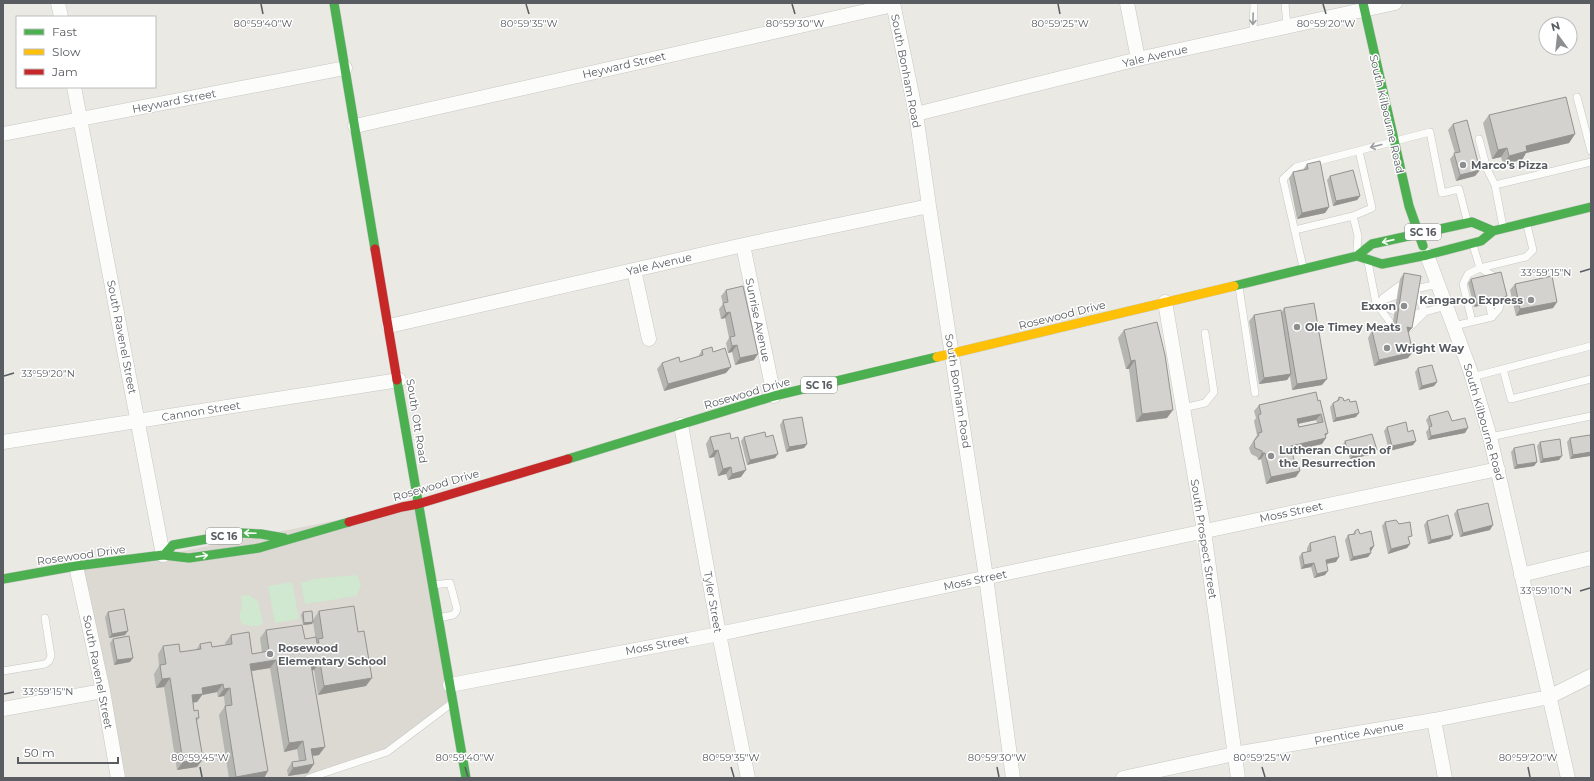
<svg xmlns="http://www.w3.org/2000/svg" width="1594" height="781" font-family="Montserrat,sans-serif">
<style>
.education{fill:#dbd9d1}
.green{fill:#d0e8cf}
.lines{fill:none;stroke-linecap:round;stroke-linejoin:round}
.lane-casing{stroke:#c6c7c5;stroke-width:8}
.street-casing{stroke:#c6c7c5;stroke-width:15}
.fast-casing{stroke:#c7c8c7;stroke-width:10}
.slow-casing{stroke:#c7c8c7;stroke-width:10}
.jam-casing{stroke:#c7c8c7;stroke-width:10}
.lane{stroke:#fcfcfb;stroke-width:7}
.street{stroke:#fcfcfb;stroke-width:14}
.fast{stroke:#4caf50;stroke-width:9}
.slow{stroke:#ffc107;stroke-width:9}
.jam{stroke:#c62828;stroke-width:9}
.wall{fill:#b5b5b1;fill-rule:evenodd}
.shaded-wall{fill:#949390}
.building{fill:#d3d2ce;stroke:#949390;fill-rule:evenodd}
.oneway{stroke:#9a9d9f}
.oneway2{stroke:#f6fbf6}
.ticks{fill:none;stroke:#595d62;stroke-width:1.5}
.poi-dot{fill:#8c8e8f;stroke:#fff;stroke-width:1.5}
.labels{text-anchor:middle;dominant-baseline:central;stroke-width:3;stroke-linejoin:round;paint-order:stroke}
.shield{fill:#fff;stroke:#8b8e91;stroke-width:1}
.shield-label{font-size:10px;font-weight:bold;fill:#595d62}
.street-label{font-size:11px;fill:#595d62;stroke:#fff}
.poi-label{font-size:11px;font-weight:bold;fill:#595d62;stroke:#fff;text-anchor:start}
.ticks-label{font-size:10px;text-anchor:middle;fill:#595d62;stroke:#fff;stroke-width:3;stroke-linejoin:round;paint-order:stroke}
</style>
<rect width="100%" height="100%" fill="#eae9e3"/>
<!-- education -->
<path class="education" d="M418,504l35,198 -66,50 -78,26h-191l-42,-212 87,-11z"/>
<!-- green -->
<path class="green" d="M355,575l3,2 3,9 -5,10 -51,8 -4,-21 13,-4z
M292,582l7,37 -24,4 -7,-37z
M248,595l10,6 5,23c-8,4 -13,2 -21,0l-3,-8 3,-9 -1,-11z"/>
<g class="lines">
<defs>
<path id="lane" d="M1285,3l2,24
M1253,34l1,-31
M1577,97l14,54
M1479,139l8,30 8,16 8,42
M1495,185l96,-23
M1295,230l58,-14
M1473,245l7,23 46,-11 7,-7 -6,-25
M1357,249l1,-13 -5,-20 19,-8 -13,-57
M1368,262l8,41 21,-8
M1303,267l-20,-88 13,-12 134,-35 12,61 17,-4 8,31
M1480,268l15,9
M1239,287l16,106
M1383,298l16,-12
M1376,303l16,22
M1376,303l19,8
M1489,303l3,14
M1425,312l-10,-23 23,-5
M1411,314l14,-2 21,-6
M1472,321l-9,-37 5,-10 12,-6
M1454,326l38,-9 7,-8 2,-8
M1409,328l16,-16
M1503,369l8,30 80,-20
M1472,377l119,-31
M1183,408l22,-5 9,-11 -9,-59
M1490,437l101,-21
M433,585l17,-2 7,26 -1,3 -3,3 -15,3
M3,671l42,-7 4,-3 2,-5 -6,-38
M309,778l78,-26 65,-49"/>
<path id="street" d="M58,3l3,14
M893,3l23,111 13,92 57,371 27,201
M1127,3l11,56
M74,87l89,468
M916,114l222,-55 257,-56
M355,126l538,-121
M3,134l342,-66
M743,245l31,151
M1427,255l43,115 20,67 78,341
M634,270l15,69
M1165,302l39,229 34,247
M389,326l354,-81 186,-39
M681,425l38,209 29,144
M3,442l396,-62
M76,566l27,125 15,87
M1521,575l70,-17
M450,685l269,-51 779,-165
M3,709l100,-18
M1434,720l11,58
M1123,778l111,-24 200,-34 115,-23 42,-21"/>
<path id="fast" d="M334,3l41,246
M1363,3l46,203 14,40
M1357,256l25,8 45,-9 54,-14 12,-10 98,-24
M1234,286l123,-30 15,-12 100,-22 21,9
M397,380l69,398
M568,459l206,-63 163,-39
M164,555l9,-10 68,-12 20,1 23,4
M3,579l73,-13 87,-11 26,3 70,-10 90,-26"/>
<path id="slow" d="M937,357l297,-71"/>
<path id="jam" d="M375,249l22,131
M349,522l53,-15 16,-3 150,-45"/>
</defs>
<!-- lane casing -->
<use href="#lane" class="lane-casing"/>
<!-- street casing -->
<use href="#street" class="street-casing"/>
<!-- fast casing -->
<use href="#fast" class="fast-casing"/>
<!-- slow casing -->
<use href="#slow" class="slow-casing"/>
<!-- jam casing -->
<use href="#jam" class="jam-casing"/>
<!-- lane -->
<use href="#lane" class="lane"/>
<!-- street -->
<use href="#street" class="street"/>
<!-- fast -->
<use href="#fast" class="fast"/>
<!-- slow -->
<use href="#slow" class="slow"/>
<!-- jam -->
<use href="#jam" class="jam"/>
</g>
<!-- wall -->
<path class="wall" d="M1489,115l86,19 -6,9 -43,10 -4,7 -19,4 -2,-7 -9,2 -9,-36z
M1453,124l27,46 -5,6 -19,5 -6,-22 5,-6 -7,-23z
M1307,164l22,43 -4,6 -28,6 -8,-41 4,-6 10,-2z
M1330,176l30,20 -3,4 -24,6 -6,-26z
M1404,273l8,55 -4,5v25l-34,8 -6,-28 4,-7 20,-4 8,-48z
M1471,279l36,17 -3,4 -30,7 -6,-24z
M1515,284l42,18 -4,6 -37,8 -6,-26z
M726,290l28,70 -19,5 -3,-13 -4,1 -2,-10 3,-5 -4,-20 -4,1 -2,-10 4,-5 -2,-8z
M1284,308l38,77 -30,5 -2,-14 -3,4 -28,4 -10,-63 5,-6 28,-3z
M1124,330l43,88 -31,4 -7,-53h-3l-8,-31z
M702,350l11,2 13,21 -62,18 -7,-22 5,-6 18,-1 18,-5z
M1418,368l19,14 -3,4 -15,4 -4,-18z
M1316,392l10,44 -4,8 -30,7 4,26 -30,7 -5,-25 -3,1 -1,-3 -6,-3 -2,-6 8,-13 -3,-14 2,-3 -2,-7 5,-6zM1316,420l1,3 -18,4 -1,-3z
M1339,397l5,4 6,1 6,15 -23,5 -3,-15 3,-4 3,-1z
M1429,416l23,5 13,12 -37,7 -2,-8 3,-4 -3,-8z
M783,420l24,24 -3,4 -18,4 -6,-27z
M1387,427l26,18 -24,6 -5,-20z
M710,437l31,40 -13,3 -2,-6 -8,2 -4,-19 -5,1 -3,-14z
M744,437h22l9,21 -28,7 -6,-24z
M1570,438l20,18 -20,3 -3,-17z
M1345,441l29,13 -24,5 -2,-6 -4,1 -2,-8z
M1540,442l19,18 -19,3 -3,-17z
M1514,448l23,14 -3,4 -20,3 -3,-17z
M1457,510l33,20 -30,7 -6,-23z
M1427,521l26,14 -3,4 -22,5 -4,-19z
M1385,522l24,18 1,4 -3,4 -19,6 -6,-28z
M1355,531l5,3 14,12 -3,5 -3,6 -18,4 -5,-21 3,-5h4z
M1310,543l26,19 -9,2 -2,11 -11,3 -3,-11 -10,2 -2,-12 3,-4 5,-1v-4z
M319,611l47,75 -48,9 -4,-25 -2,1 7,84 -7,1 -4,17 -20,3 -1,-6 5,-8 7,-1 -2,-12 -13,3 -14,-84 -18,3 16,100 -4,7h-35l-10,-63 6,-9 -1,-10 -6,1 -1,-5 -15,3 -5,7h-4l1,9 5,7 -2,3 6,38 -6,8 -20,3 -13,-83 -8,1 -2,-14 5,-8 -1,-12 5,-8 17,6 16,-2 4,-6 12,3 14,-2 -1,-2 6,-8 21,19 10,-2 -2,-14 6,-8 50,11 -3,-19 -1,2 -9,1 -2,-10 2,-3 10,8z
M108,612l17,23 -16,3 -4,-21z
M113,639l17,23 -16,3 -4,-22z"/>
<!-- shaded-wall -->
<path class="shaded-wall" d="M1575,134l-6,9 -43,10 -4,7 -19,4 6,-8 17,-10z
M1507,148l-6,9 -9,2 6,-9z
M1480,170l-5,6 -19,5 4,-6z
M1360,196l-3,4 -24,6 3,-5z
M1329,207l-4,6 -28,6 5,-6z
M1507,296l-3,4 -30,7 3,-4z
M1557,302l-4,6 -37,8 4,-7z
M730,312l-5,6 -4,1 5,-6z
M1407,327l5,1 -5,6z
M737,345l-5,7 -4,1 4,-7z
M1413,352l-5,6 -34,8 5,-6z
M758,354l-4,6 -19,5 5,-7z
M1135,360l-6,9h-3l5,-8z
M731,367l-5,6 -62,18 4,-7z
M1291,374l-4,6 -28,4 5,-6z
M1327,379l-5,6 -30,5 5,-6z
M1437,382l-3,4 -15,4 3,-4z
M1173,410l-6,8 -31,4 6,-8z
M1359,413l-3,4 -23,5 3,-4z
M1321,414l-5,6 -24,5 5,-6z
M1468,428l-3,5 -37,7 3,-4z
M1328,433l-4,5h2l-4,6 -35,8 4,-6z
M1416,441l-3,4 -24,6 3,-5z
M807,444l-3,4 -18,4 3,-5z
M1351,449l-3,4 -4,1 3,-4z
M718,450l-4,7 -5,1 5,-7z
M1377,450l-3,4 -24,5 3,-4z
M1591,452v2l-1,2 -20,3 3,-4z
M1262,453h3l-4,6 -3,1z
M778,454l-3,4 -28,7 3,-5z
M1562,456l-3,4 -19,3 3,-4z
M1537,462l-3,4 -20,3 3,-4z
M731,467l-5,7 -8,2 5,-7z
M746,470l-5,7 -13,3 4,-6z
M1300,471l-4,6 -30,7 5,-7z
M1493,525l-3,5 -30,7 3,-4z
M1453,535l-3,4 -22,5 3,-4z
M1410,544l-3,4 -19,6 3,-5z
M1374,546l-3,5 -4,1 3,-4z
M1371,553l-3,4 -18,4 3,-4z
M1339,557l-3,5 -13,2 3,-4z
M1314,563l-3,4 -10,2 3,-4z
M1328,571l-3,4 -11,3 3,-4z
M313,622l-1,2 -9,1 1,-2z
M128,631l-3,4 -16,3 3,-4z
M133,658l-3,4 -16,3 3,-5z
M276,660l-6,8 -25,4 5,-8z
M320,662l-6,8 -9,2 6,-8z
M170,678l-6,9 -8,1 6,-9z
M372,678l-6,8 -48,9 6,-9z
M223,684l-6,8 -15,3 -5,7 -11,2 6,-9 10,-7z
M230,688l-6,8 -6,1 6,-8z
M303,741l-6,8 -13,3 5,-9z
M325,747l-6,8 -14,2 6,-8z
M203,759l-6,8 -20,3 6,-8z
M314,764l-6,9 -20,3 5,-8z
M268,771l-4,7h-29l1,-1z"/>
<!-- building -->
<path class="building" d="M1566,97l9,37 -49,12 1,5 -18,5 -2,-8 -9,2 -9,-35z
M1467,120l13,50 -20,5 -6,-22 6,-1 -7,-28z
M1320,161l9,46 -27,6 -9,-41 15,-3 -1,-5z
M1353,170l7,26 -24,5 -6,-25z
M1501,272l6,24 -30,7 -6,-24z
M1404,273l17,3 -9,52 -5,-1 6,25 -34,8 -7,-29 24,-5z
M1552,276l5,26 -37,7 -5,-25z
M743,286l15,68 -18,4 -3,-13 -5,1 -2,-9 5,-1 -5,-24 -4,1 -3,-10 5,-1 -2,-12z
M1314,303l13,76 -30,5 -13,-76z
M1281,310l10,64 -27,4 -10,-63z
M1157,322l8,33 8,55 -31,4 -7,-54 -4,1 -7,-31z
M712,347l1,5 12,-4 6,19 -63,17 -6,-21 17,-6 1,5 23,-7 -1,-5z
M1432,365l5,17 -15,4 -4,-18z
M1316,392l2,9 2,-1 8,33 -3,1 1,4 -35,8 4,19 3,-1 2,7 -29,6 -6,-24h-3v-2l-7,-3 -1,-7 5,-6 -1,-2 4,-1 -4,-17 3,-1 -2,-9zM1321,414l2,8 -24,5 -2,-8z
M1339,397l4,1 1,3 5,-2 1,3 6,-1 3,12 -23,5 -3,-15 6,-3z
M1448,411l4,10 13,-3 3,10 -37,8 -2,-9 3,-1 -3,-10z
M802,417l5,27 -18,3 -6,-27z
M1406,422l2,10 5,-2 3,11 -24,5 -5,-19z
M765,432l1,5 7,-2 5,19 -28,6 -6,-23z
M730,433l1,6 7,-2 8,33 -14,4 -1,-7 -8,2 -5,-19 -4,1 -4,-14z
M1372,434l5,16 -24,5 -2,-6 -4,1 -2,-9z
M1590,435l1,6v11l-18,3 -3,-17z
M1560,439l2,17 -19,3 -3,-17z
M1534,444l3,18 -20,3 -3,-17z
M1488,503l5,22 -30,8 -6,-23z
M1448,515l5,20 -22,5 -4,-19z
M1396,520l3,4 11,-2 2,14 -4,1 2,7 -19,5 -6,-27z
M1358,529l2,5 11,-3 3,15 -4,2 1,5 -18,4 -5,-22 7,-1v-3z
M1335,536l4,21 -13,3 2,11 -11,3 -3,-11 -10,2 -2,-12 9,-2 -1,-8z
M354,606l4,26 6,-1 8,47 -48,8 -4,-24 -9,2 14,83 -14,2 3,15 -21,4 -1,-6 14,-2 -3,-19 -14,2 -13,-83 -26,4 18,107 -32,6 -11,-71 7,-1 -2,-17 -6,1 -1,-5 -21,4 1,6 -11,1 2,16 4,-1 1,8h-3l7,41 -20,3 -13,-84 -8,1 -2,-14 6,-1 -3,-18 16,-2 1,8 21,-3 -1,-5 11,-2 1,5 20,-3 -1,-9 18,-3 3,22 17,-3 -3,-21 36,-5 3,14 11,-2 1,6h2l-1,-4 5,-1 -4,-27z
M124,609l4,22 -16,3 -4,-22z
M312,611l1,11 -9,1 -1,-11z
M129,636l4,22 -16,2 -4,-21z"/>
<!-- one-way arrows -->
<defs><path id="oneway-shaft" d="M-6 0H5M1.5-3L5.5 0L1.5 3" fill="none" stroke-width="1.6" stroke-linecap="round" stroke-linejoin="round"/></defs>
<g class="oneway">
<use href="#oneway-shaft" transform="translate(1253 19) rotate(92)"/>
<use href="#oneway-shaft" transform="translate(1376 146) rotate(166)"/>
</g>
<g class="oneway2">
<use href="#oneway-shaft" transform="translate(1388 241) rotate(167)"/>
<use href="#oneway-shaft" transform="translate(250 533) rotate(-178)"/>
<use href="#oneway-shaft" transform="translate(202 556) rotate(-8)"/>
</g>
<!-- ticks -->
<path class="ticks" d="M261,4l2,10M526,4l3,10M792,4l3,10M1058,4l2,10M1323,4l3,10M1580,272l10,-3M4,376l10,-3M1580,591l10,-3M4,694l10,-2M200,767l2,10M465,767l3,10M731,767l3,10M997,767l2,10M1262,767l3,10M1528,767l2,10"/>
<!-- markers -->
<g class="poi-dot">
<circle cx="1463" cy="165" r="4"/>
<circle cx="1531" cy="300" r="4"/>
<circle cx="1404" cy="306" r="4"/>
<circle cx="1297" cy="327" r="4"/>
<circle cx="1387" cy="348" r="4"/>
<circle cx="1271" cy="456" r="4"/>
<circle cx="270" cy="654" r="4"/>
</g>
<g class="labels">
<!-- shield labels -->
<g class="shield">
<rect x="1405" y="224" width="36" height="16" rx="3"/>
<rect x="801" y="377" width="36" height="16" rx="3"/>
<rect x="206" y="528" width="36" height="16" rx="3"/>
</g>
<g class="shield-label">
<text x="1423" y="232">SC 16</text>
<text x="819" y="385">SC 16</text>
<text x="224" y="536">SC 16</text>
</g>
<!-- street labels -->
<g class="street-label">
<text transform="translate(1155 56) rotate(-13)">Yale Avenue</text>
<text transform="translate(624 65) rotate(-13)">Heyward Street</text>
<text transform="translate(906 71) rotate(79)">South Bonham Road</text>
<text transform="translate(174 101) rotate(-11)">Heyward Street</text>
<text transform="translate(1387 114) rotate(77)">South Kilbourne Road</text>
<text transform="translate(659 264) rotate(-13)">Yale Avenue</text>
<text transform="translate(1062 315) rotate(-14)">Rosewood Drive</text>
<text transform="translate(758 320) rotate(78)">Sunrise Avenue</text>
<text transform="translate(122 337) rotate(79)">South Ravenel Street</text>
<text transform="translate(958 391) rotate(81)">South Bonham Road</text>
<text transform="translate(747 393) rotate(-16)">Rosewood Drive</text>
<text transform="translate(201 411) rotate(-9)">Cannon Street</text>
<text transform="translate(417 421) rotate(81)">South Ott Road</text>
<text transform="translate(1484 422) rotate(74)">South Kilbourne Road</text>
<text transform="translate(436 485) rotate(-16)">Rosewood Drive</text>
<text transform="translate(1291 512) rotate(-12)">Moss Street</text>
<text transform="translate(1204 539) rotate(81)">South Prospect Street</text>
<text transform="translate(81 555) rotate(-8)">Rosewood Drive</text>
<text transform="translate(975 580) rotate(-12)">Moss Street</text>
<text transform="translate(713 602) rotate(80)">Tyler Street</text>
<text transform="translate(657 645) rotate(-11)">Moss Street</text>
<text transform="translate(98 672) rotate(79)">South Ravenel Street</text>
<text transform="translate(1359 733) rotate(-10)">Prentice Avenue</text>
</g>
<!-- poi labels -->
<g class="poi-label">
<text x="1471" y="165">Marco's Pizza</text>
<text x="1523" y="300" text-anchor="end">Kangaroo Express</text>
<text x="1396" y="306" text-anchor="end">Exxon</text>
<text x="1305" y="327">Ole Timey Meats</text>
<text x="1395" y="348">Wright Way</text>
<text x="1279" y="450">Lutheran Church of<tspan x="1279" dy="13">the Resurrection</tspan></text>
<text x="278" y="648">Rosewood<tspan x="278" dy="13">Elementary School</tspan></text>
</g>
</g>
<g class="ticks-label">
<text x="263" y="27">80°59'40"W</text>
<text x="529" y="27">80°59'35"W</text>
<text x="795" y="27">80°59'30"W</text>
<text x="1060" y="27">80°59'25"W</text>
<text x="1326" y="27">80°59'20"W</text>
<text x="1546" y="276">33°59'15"N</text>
<text x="48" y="377">33°59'20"N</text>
<text x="1546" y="594">33°59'10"N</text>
<text x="48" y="695">33°59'15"N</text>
<text x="200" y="761">80°59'45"W</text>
<text x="465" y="761">80°59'40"W</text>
<text x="731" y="761">80°59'35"W</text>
<text x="997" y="761">80°59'30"W</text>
<text x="1262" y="761">80°59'25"W</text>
<text x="1528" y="761">80°59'20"W</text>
</g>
<!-- border -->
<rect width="1594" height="781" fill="none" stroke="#595d62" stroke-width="8"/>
<!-- legend -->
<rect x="16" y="16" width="140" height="72" fill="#ffffff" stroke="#bdbec0"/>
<rect x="24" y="29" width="20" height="6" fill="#4caf50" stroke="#bdbec0"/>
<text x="52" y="36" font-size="12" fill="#595d62">Fast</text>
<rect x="24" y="49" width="20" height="6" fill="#ffc107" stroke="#bdbec0"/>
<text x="52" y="56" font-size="12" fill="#595d62">Slow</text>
<rect x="24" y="69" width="20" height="6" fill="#c62828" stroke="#bdbec0"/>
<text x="52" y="76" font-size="12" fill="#595d62">Jam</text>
<!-- north arrow -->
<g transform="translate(1558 36) rotate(345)"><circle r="19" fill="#ffffff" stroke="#bdbec0"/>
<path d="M0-3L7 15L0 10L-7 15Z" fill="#8c8e8f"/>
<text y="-6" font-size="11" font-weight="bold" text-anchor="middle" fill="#595d62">N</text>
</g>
<!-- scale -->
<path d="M18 757v6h100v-6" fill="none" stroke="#595d62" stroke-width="2"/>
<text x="24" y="757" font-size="12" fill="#595d62" stroke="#ffffff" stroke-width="3" paint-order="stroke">50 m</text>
</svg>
